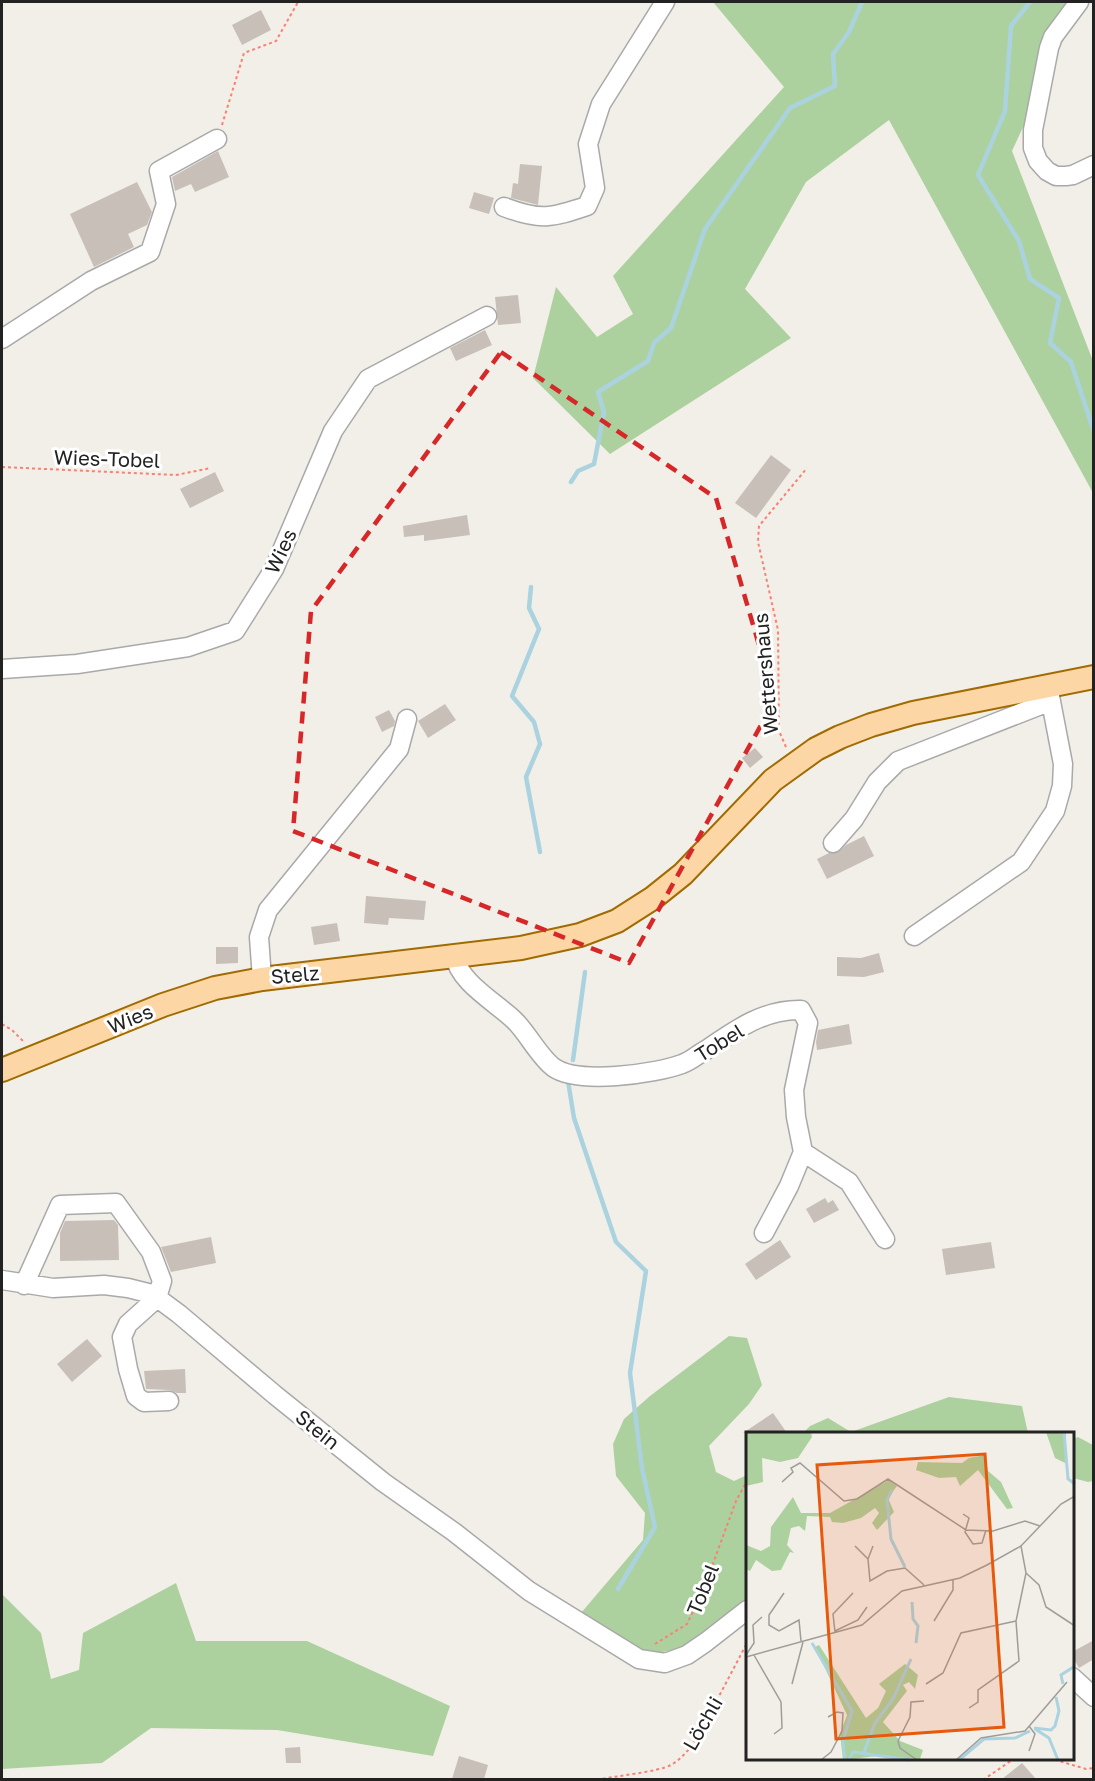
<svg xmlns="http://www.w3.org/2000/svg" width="1095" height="1781" font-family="'Golos Text',sans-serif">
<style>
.forest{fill:#add19e}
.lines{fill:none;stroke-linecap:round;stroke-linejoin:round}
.stream{stroke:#aad3df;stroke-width:4.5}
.building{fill:#c7bfb8}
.minor-casing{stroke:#a9a9a9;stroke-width:21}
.major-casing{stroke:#a06b00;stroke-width:26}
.path{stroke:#fa8072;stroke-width:2;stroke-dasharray:3 3;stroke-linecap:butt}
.minor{stroke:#fff;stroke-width:18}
.major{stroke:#fcd6a4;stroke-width:22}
.marked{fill:none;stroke:#d62828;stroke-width:4.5;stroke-dasharray:12 8;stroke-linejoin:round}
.labels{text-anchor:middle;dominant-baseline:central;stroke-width:6;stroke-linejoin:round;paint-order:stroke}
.street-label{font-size:20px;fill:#222;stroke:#fff}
.inset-river{fill:none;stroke:#aad3df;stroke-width:3}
.inset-road{fill:none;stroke:#9f9d99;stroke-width:1.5}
.view{fill:#e8590c;fill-opacity:0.15;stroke:#e8590c;stroke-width:3}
.inset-edge{fill:none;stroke:#222;stroke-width:3}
</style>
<rect width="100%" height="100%" fill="#f2efe9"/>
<!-- forest -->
<path class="forest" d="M713,2h353l2,28 -56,121 81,210v132l-204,-373 -83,62 -61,107 46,49 -181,116 -77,-76 23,-91 41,50 36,-23 -20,-38 171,-189z
M729,1336l18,2 15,47 -13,19 -40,42 7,26 18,9 13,-6v127l-64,46 -26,5 -25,-1 -51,-39 62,-73 2,-27 -29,-37 -3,-32 11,-25 26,-23z
M949,1397l73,9 6,27h-225l7,-7 18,-8 23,14z
M1078,1437l15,8v36l-5,1 -15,-4v-39z
M176,1583l20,58h111l143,65 -17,50 -156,-26 -126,-2 -49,35 -100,6v-175l39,39 10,46 28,-9 4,-37z"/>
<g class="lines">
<!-- stream -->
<path class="stream" d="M1030,2l-19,24 -6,85 -27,64 41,66 11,38 29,19 -9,45 21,19 23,70
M571,482l7,-11 16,-7 10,-52 -6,-20 50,-31 6,-18 17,-15 34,-99 85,-121 45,-22 -2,-32 16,-22 13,-30
M531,587l-2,21 10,21 -27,67 22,26 6,22 -14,33 14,75
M573,1060l12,-88
M568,1081l6,37 42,124 30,29 -16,102 12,95 13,59 -37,62"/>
</g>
<!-- building -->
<path class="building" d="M261,10l10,20 -29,15 -10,-20z
M218,151l11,26 -34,15 -4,-8 -16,7 -3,-14z
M520,164l22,2 -4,39 -27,-7 2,-15 5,1z
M137,182l15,30 -5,13 -19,9 6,13 -40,20 -24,-53z
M474,192l20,6 -5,16 -20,-6z
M518,295l3,28 -23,2 -3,-28z
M485,330l7,15 -36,16 -6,-13z
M771,455l20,15 -35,48 -21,-15z
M215,472l9,19 -34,17 -10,-19z
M467,515l3,20 -46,6v-6l-20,2 -1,-11z
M445,704l11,16 -28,18 -10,-17z
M389,710l6,11 -1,5 -12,6 -7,-15z
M755,748l8,9 -13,11 -8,-10z
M864,836l10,20 -47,23 -10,-20 12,-6h8l9,-8z
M366,896l60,5 -2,19 -35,-2 -1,7 -24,-2z
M337,923l3,18 -26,4 -3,-18z
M216,947h22v16l-22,1z
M879,953l5,19 -20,5 -27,-1v-19l24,1z
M849,1024l3,20 -35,6 -1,-8 2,-12z
M825,1198l3,5 5,-3 6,10 -25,13 -8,-14z
M114,1220l4,5 1,35 -59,1v-28l5,-12z
M211,1237l5,26 -45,9 -10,-25z
M780,1240l11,17 -35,23 -11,-16z
M991,1242l4,26 -49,7 -4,-26z
M87,1339l15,17 -30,26 -15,-18z
M185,1369l1,24h-9l-8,-3 -23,-1 -2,-18z
M773,1413l14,20h-44z
M1094,1640v19l-15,9 -7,-12v-4z
M300,1747l1,16h-15l-1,-15z
M459,1756l29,9 -4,14h-32z
M1022,1763l14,16h-34z"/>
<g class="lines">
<defs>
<path id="minor" d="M1079,2l-26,35 -4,11 -16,82v18l5,13 9,10 9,5h10l7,-1 21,-10
M504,207c37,14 47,11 83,-1l8,-18 -7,-44 13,-40 64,-102
M2,339l89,-58 59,-29 16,-48 -7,-33 58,-32
M2,669l75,-5 111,-17 47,-16 39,-62 59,-138 35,-52 119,-63
M833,843l21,-24 23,-37 21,-21 153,-60
M914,936l107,-74 34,-51 7,-25 1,-22 -15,-78
M455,956c3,26 42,47 60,65 13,13 24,35 38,46 24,18 102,7 129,-3 9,-3 16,-10 24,-14 29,-20 58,-41 95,-40l7,13 -14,67 2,27 7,35 -14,34 -25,47
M262,979l-3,-42 9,-27 131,-161 8,-30
M803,1152l46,30 36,57
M2,1280l51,8 51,-3 24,3 24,6 27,20 96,81 108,87 71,50 75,59 110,68 26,4 22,-8 19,-13 41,-32
M24,1285l36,-80 56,-2 35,49 11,29 -5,17 -29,26 -6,13 6,32 8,27 8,6 25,-1
M1072,1677l22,20"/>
<path id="major" d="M2,1070l161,-65 52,-17 47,-9 259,-31 59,-13 37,-14 36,-23 30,-24 90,-94 43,-31 24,-12 31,-12 42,-12 181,-36"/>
</defs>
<!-- minor casing -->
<use href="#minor" class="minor-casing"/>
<!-- major casing -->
<use href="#major" class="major-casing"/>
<!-- path -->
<path class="path" d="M222,125l22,-72 32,-12 22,-39
M2,467l174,8 35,-7
M786,747l-7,-16 -1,-101 -20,-88 1,-16 48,-58
M2,1024l10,6 12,12
M655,1644l32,-20 17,-36 32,-87 11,-20
M1049,1758l37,11 8,-1
M597,1780c17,-4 61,-8 74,-15 12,-7 19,-17 26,-27l50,-95
M983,1780l32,-22"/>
<!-- minor -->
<use href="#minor" class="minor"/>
<!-- major -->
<use href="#major" class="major"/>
</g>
<!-- marked area -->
<path class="marked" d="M501,352l215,146 59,202 -146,263 -336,-132 18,-220z"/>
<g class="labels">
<!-- street labels -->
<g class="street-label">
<text transform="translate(107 458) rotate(2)">Wies-Tobel</text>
<text transform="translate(280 551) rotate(-65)">Wies</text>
<text transform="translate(765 674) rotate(-95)">Wettershaus</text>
<text transform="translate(295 974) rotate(-5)">Stelz</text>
<text transform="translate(130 1018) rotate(-22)">Wies</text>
<text transform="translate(719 1042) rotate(-32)">Tobel</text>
<text transform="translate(318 1429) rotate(39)">Stein</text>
<text transform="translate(702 1589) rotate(-68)">Tobel</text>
<text transform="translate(702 1723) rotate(-60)">Löchli</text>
</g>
</g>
<!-- overview -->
<g transform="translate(746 1432)">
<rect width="328" height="328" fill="#f2efe9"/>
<path d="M0,0h65l1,5 -14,21 -18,4 -18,-4 1,24 -17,4zM300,0h20l-1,31 -10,-5zM239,23l3,16 13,11 12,26 -6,1 -29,-39 -18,16 -4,-9 -17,1 -23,-8 2,-8 44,1 7,-5zM143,48l8,6 -9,12 6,14 -17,18 -5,-7 7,-10 -4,-5 -14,10 -18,5 -11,-1 -2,-5 -23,-1 -2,15 -6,-5 -8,2 -4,17 7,8 -4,-1 -9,18 -9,1 -16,-11 -6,11 -4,-2v-24l15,6 9,-5 1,-19 22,-30 8,16h29zM73,213l47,73 12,-10 8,-17 -7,-7 26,-20 13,11 -3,14 -6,-7 -6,3 4,6 -24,31 17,19 23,9 -3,9 -43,-3 -34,4 -3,-26 7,-19 -32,-68z" fill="#add19e"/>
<path class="inset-river" d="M318,0l4,47 7,5M146,58l-5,10 4,39 14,28M166,170l1,17 5,7 -2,17M66,211l40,68 -9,30 2,19M317,252l-2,-9 14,-9M288,296l17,2 4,-4 4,-15 -3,-14M289,297l14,9 9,22M117,323l12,-32 18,-24 18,-40M103,328l4,-8 57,8M213,328l25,-21 31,-1 15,-7"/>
<path class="inset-road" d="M36,50l11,-10 -2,-4 9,-5 44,38 13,-2 31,-20 78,51 27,1 32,-10 15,5M217,82l6,4 -4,14 8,12 9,-1 4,-13M109,114l13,13M127,114l-5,13 2,22 17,-10 18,-3 19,17M280,141l13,12 7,22 29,19M38,161l-15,22v10l10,6 20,-11 2,21M188,189l19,-31v-10M89,199l23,-11 9,-13M89,200l-2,-18 20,-21M0,223l8,-12 -1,-18 9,-8M8,223l27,47 1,26 -8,6M0,225l116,-32 40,-34 58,-13 27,-13 34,-19 40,-42 14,-8M46,252l11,-42M180,252l17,-11 18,-40 55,-12M223,276l9,-6v-12l41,-29 -3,-40 10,-48 -5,-27M283,319l6,-17 -6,-8M75,328l10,-8 11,-21 1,-18 -6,-1 -9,5M171,328l-17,-12 -2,-7 12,-24 1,-15 13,-1M210,328l25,-22 44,-7 42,-49"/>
<path class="view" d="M239,22l19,273 -168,12 -19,-274z"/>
<rect width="328" height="328" class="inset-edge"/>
</g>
<!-- border -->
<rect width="1095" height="1781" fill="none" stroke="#222222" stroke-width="6"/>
</svg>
